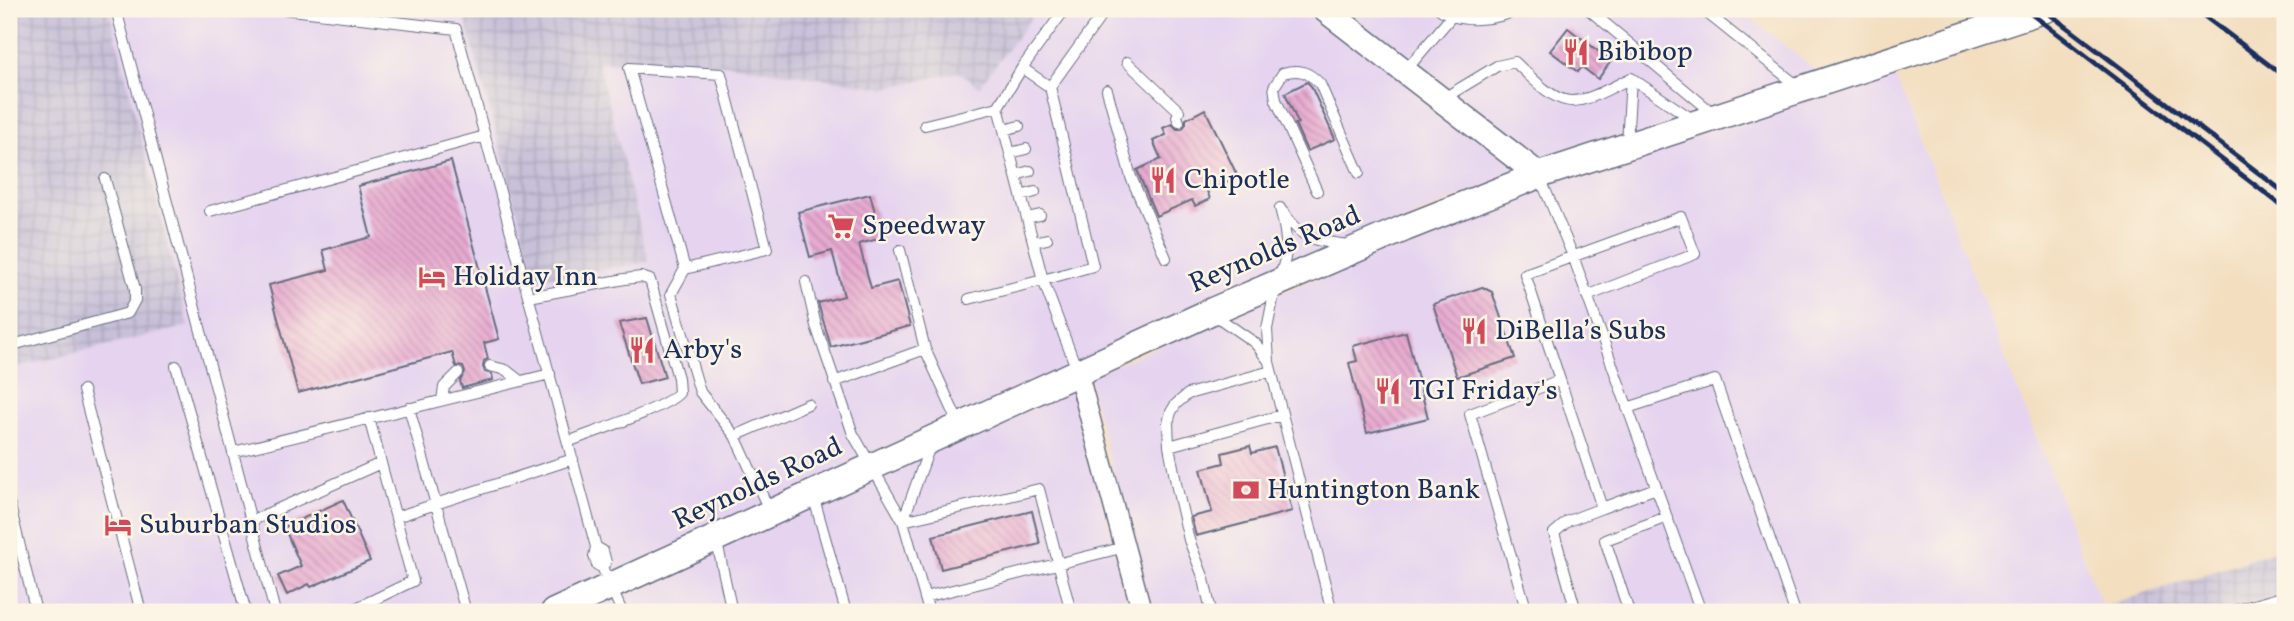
<svg xmlns="http://www.w3.org/2000/svg" width="2294" height="621" font-family="Vollkorn,serif">
<style>
.built{fill:#e5d3f0}
.industrial{fill:url(#industrial-grid)}
.building{fill:url(#building-back-hatch)}
.lines{fill:none;stroke-linecap:round;stroke-linejoin:round}
.service-casing{stroke:#676c80;stroke-width:12}
.minor-casing{stroke:#676c80;stroke-width:22}
.tertiary-casing{stroke:#676c80;stroke-width:27}
.secondary-casing{stroke:#676c80;stroke-width:29}
.service{stroke:#fff;stroke-width:10}
.minor{stroke:#fff;stroke-width:19}
.tertiary{stroke:#fff;stroke-width:24}
.secondary{stroke:#fff;stroke-width:26}
.rail{stroke:#1b2f5e;stroke-width:5}
.labels{text-anchor:middle;dominant-baseline:central;stroke-width:5;stroke-linejoin:round;paint-order:stroke}
.poi-label{font-size:28px;fill:#1b2f5e;stroke:#fcf5e5;text-anchor:start}
.street-label{font-size:28px;fill:#1b2f5e;stroke:#fcf5e5}
</style>
<defs>
<pattern id="industrial-grid" width="8" height="8" patternUnits="userSpaceOnUse" patternTransform="scale(1.75)"><rect width="8" height="8" fill="#c7c0d8"/><path d="M0 4h8M4 0v8" fill="none" stroke="#aaa5bc"/></pattern>
<pattern id="building-back-hatch" width="6" height="6" patternUnits="userSpaceOnUse" patternTransform="scale(1.75)"><rect width="6" height="6" fill="#e8aad0"/><path d="M-1 5l2 2M0 0l6 6M5-1l2 2" fill="none" stroke="#bb8bac"/></pattern>
</defs>
<rect width="100%" height="100%" fill="#fcf5e5"/>
<filter id="ink" filterUnits="userSpaceOnUse"><feTurbulence type="fractalNoise" baseFrequency=".0143" numOctaves="2"/><feDisplacementMap in="SourceGraphic" scale="14" xChannelSelector="R" yChannelSelector="G"/><feConvolveMatrix kernelMatrix="1 2 1 2 8 2 1 2 1" color-interpolation-filters="sRGB"/></filter>
<filter id="wash" filterUnits="userSpaceOnUse"><feTurbulence type="fractalNoise" baseFrequency=".00686" numOctaves="4" result="noise"/><feDisplacementMap in="SourceGraphic" scale="28" xChannelSelector="R" yChannelSelector="G"/><feGaussianBlur stdDeviation="1.57" result="paint"/><feColorMatrix in="noise" values="0 0 0 0 0 0 0 0 0 0 0 0 0 0 0 0 0 1.4 0 .05"/><feComposite in="paint" operator="in"/></filter>
<g filter="url(#wash)">
<rect width="100%" height="100%" fill="#f3dec0"/>
<!-- built -->
<path class="built" d="M109,9h256l100,10 71,259 113,-16 -52,-200 130,2 158,24 74,-16 20,14 59,-77h701l83,66 -359,120 -921,417h-533v-243l179,-44z
M1891,66l212,542 -14,4h-939l-62,-235 433,-188z
M1075,383l55,229h-560z"/>
<!-- industrial -->
<path class="industrial" d="M9,9h100l79,317 -179,43z
M365,9h673l-59,78 -20,-15 -74,16 -157,-24 -130,-2 51,200 -113,17 -71,-260z
M2285,548v64h-196z"/>
<g id="blocks">
<!-- building -->
<path class="building" d="M1568,28l43,33 -13,18 -16,-12 -4,5 -28,-21z
M1307,82l4,4 24,53 -28,12 -12,-27 3,-1 -13,-30z
M1205,109l33,68 -31,14 3,8 -15,7 -3,-6 -36,16 -19,-46 24,-11 -8,-18 13,-6 -3,-7 9,-4 5,5h5l4,-5v-5z
M451,161l48,178 -15,4 4,16 -4,2 -1,6 2,5 7,2 1,6 -31,8 -2,-7 5,-9 -2,-5 -7,-1 -4,-14 -154,41 -29,-108 59,-15 -5,-20 48,-13 -13,-51z
M870,194l12,44 -23,6 12,44 27,-7 12,45 -79,21 -13,-44 26,-7 -12,-45 -22,6 -12,-45z
M1482,287l10,5 23,66 -58,19 -24,-73z
M647,318l18,59 -26,7 -20,-61z
M1406,332l22,86 -61,15 -18,-70 8,-2 -4,-15z
M1250,446l2,7 23,-6 17,64 -96,25 -5,-19 21,-5 -11,-43 23,-6 -2,-10z
M343,500l27,61 -59,26 -2,-3 -22,11 -9,-19 23,-10 -17,-39z
M1032,511l8,33 -99,25 -8,-33z"/>
</g>
</g>
<g filter="url(#ink)">
<use href="#blocks" fill-opacity="0" stroke="#676c80" stroke-width="2"/>
<g class="lines">
<defs>
<path id="service" d="M116,9l159,603
M283,9l173,20 140,518
M1440,9c20,16 56,11 79,0
M1588,9l126,105
M1702,9l97,78
M1127,62l52,49 -2,6 2,5
M1022,68l-24,39 45,173 50,-14 -43,-179 -28,-19 43,-59
M1406,70l45,-53
M1631,78l64,43
M1050,87l56,-78
M1107,90l24,87 35,81
M1444,98l53,-32 18,-4c51,50 53,48 116,16
M925,125l73,-18
M1004,130l15,-4
M1627,144l4,-66
M1010,153l16,-4
M1016,175l14,-4
M1539,175l34,81 128,356
M1317,191l-41,-91 -2,-13 9,-14c16,-5 26,-1 37,11l39,89
M1021,196l14,-4
M210,211l275,-75
M1283,212c22,31 31,28 67,33
M1027,218l13,-3
M1034,242l13,-3
M900,250l25,99 35,77
M685,269l-56,-201 92,6 46,175 -82,20 -14,25 29,98 35,44 35,76
M1280,275c10,-23 6,-44 0,-67
M806,282l10,44 37,108 50,87 27,-75
M1275,289l-8,40 2,33 63,250
M529,297l96,-18 16,-2 9,3 28,98 1,15c-15,16 -87,39 -111,49
M969,299l74,-19 34,90
M1213,314l42,29 13,17
M9,346l119,-33 7,-13v-11l-30,-110
M176,366l70,246
M490,366l16,4 14,11
M1560,380l-35,-106 156,-57 14,37 -108,42
M834,382l91,-33
M83,390l58,222
M442,400l2,-13 14,-14
M409,408l57,204
M1627,408l88,-28 80,232
M369,418l12,45
M735,436l73,-32
M1169,446l113,-31
M233,452l317,-78
M813,495l33,117
M9,502l27,110
M1602,508l54,-20
M396,517l177,-58
M251,521l130,-58 32,118 -65,31
M716,538l16,74
M602,567l4,-5 -3,-11 -7,-4 -2,9 3,9 5,2 20,45
M925,597l200,-50
M929,612l-26,-91 136,-32 32,123
M1211,612l-7,-33 -15,-39 -12,-52 -8,-42 -1,-23 3,-11 5,-8 12,-10 83,-23
M1527,612l-57,-198 90,-34 42,128 -34,13 -14,12 20,71 -24,8
M1629,612l-24,-72 62,-23
M2229,612l56,-16"/>
<path id="minor" d="M1078,373l64,239"/>
<path id="tertiary" d="M1324,9l215,166"/>
<path id="secondary" d="M554,612l656,-300 195,-84 134,-53 507,-166"/>
</defs>
<!-- service casing -->
<use href="#service" class="service-casing"/>
<!-- minor casing -->
<use href="#minor" class="minor-casing"/>
<!-- tertiary casing -->
<use href="#tertiary" class="tertiary-casing"/>
<!-- secondary casing -->
<use href="#secondary" class="secondary-casing"/>
<!-- service -->
<use href="#service" class="service"/>
<!-- minor -->
<use href="#minor" class="minor"/>
<!-- tertiary -->
<use href="#tertiary" class="tertiary"/>
<!-- secondary -->
<use href="#secondary" class="secondary"/>
<!-- rail -->
<path class="rail" d="M2025,9l260,199
M2043,9l242,184
M2195,9l90,68"/>
</g>
</g>
<!-- icons -->
<defs>
<symbol id="restaurant-bare" viewBox="-9 -9 18 18"><path d="M-5-6h1v4h1v-4h1v4h1v-4h1v5L-1.5 .5V6h-2V.5L-5-1ZM5-6V6H3V1.5H1.5Q1.5-4 5-6Z" fill="#d1495b" stroke="#fcf5e5" stroke-width="2.5" paint-order="stroke"/></symbol>
<symbol id="supermarket-bare" viewBox="-9 -9 18 18"><path d="M-6-5.5h2.5l.6 2H6L4.5 2H-2.5L-4.4-4H-6ZM-1.5 3.2a1.3 1.3 0 1 0 .1 0ZM3 3.2a1.3 1.3 0 1 0 .1 0Z" fill="#d1495b" stroke="#fcf5e5" stroke-width="2.5" paint-order="stroke"/></symbol>
<symbol id="hotel-bare" viewBox="-9 -9 18 18"><path d="M-6-4.5h1.5V1H6V5H4.5V3h-9V5H-6ZM-4 0a1.8 1.8 0 1 1 3.6 0ZM.5 0V-2.5h3Q6-2.5 6 0Z" fill="#d1495b" stroke="#fcf5e5" stroke-width="2.5" paint-order="stroke"/></symbol>
<symbol id="bank-bare" viewBox="-9 -9 18 18"><path d="M-6-4H6V4H-6ZM0-2.3a2.3 2.3 0 1 0 0 4.6a2.3 2.3 0 1 0 0-4.6Z" fill="#d1495b" stroke="#fcf5e5" stroke-width="2.5" paint-order="stroke"/></symbol>
</defs>
<g fill-rule="evenodd">
<use href="#restaurant-bare" x="1557" y="33" width="38" height="38"/>
<use href="#restaurant-bare" x="1144" y="161" width="38" height="38"/>
<use href="#supermarket-bare" x="822" y="207" width="38" height="38"/>
<use href="#hotel-bare" x="413" y="258" width="38" height="38"/>
<use href="#restaurant-bare" x="1455" y="312" width="38" height="38"/>
<use href="#restaurant-bare" x="623" y="331" width="38" height="38"/>
<use href="#restaurant-bare" x="1369" y="372" width="38" height="38"/>
<use href="#bank-bare" x="1227" y="471" width="38" height="38"/>
<use href="#hotel-bare" x="99" y="506" width="38" height="38"/>
</g>
<g class="labels">
<!-- poi labels -->
<g class="poi-label">
<text x="1597" y="52">Bibibop</text>
<text x="1184" y="180">Chipotle</text>
<text x="862" y="226">Speedway</text>
<text x="453" y="277">Holiday Inn</text>
<text x="1495" y="331">DiBella’s Subs</text>
<text x="663" y="350">Arby's</text>
<text x="1409" y="391">TGI Friday's</text>
<text x="1267" y="490">Huntington Bank</text>
<text x="139" y="525">Suburban Studios</text>
</g>
<!-- street labels -->
<g class="street-label">
<text transform="translate(1275 250) rotate(-23)">Reynolds Road</text>
<text transform="translate(758 484) rotate(-25)">Reynolds Road</text>
</g>
</g>
<!-- margin -->
<rect width="2294" height="621" fill="none" stroke="#fcf5e5" stroke-width="35"/>
</svg>
